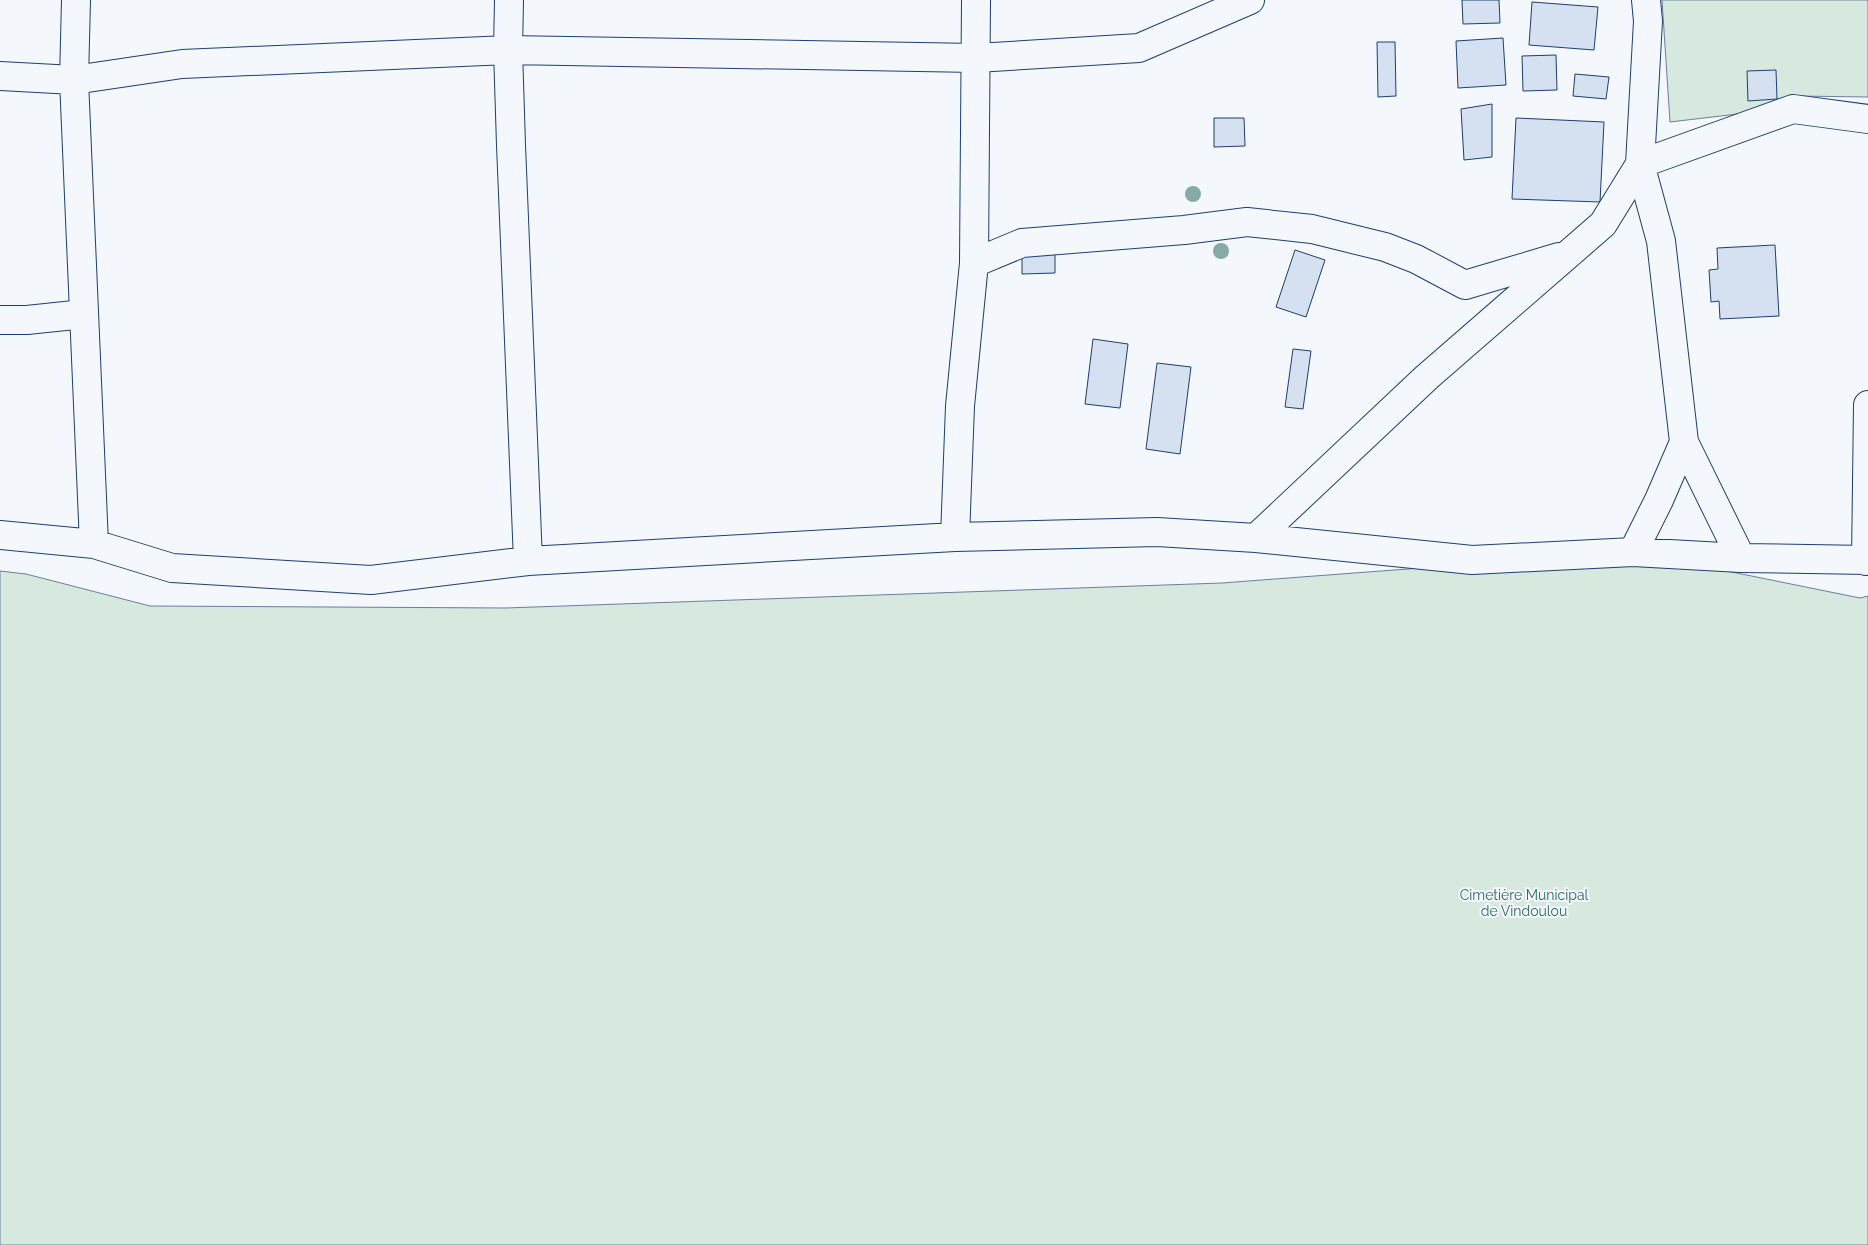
<svg xmlns="http://www.w3.org/2000/svg" width="1868" height="1245" font-family="Raleway,sans-serif">
<style>
.green{fill:#d7e8df;stroke:#687fa3}
.building{fill:#d5e0f0;stroke:#1d3f73}
.lines{fill:none;stroke-linecap:round;stroke-linejoin:round}
.minor-casing{stroke:#1d3f73;stroke-width:30}
.minor{stroke:#f4f7fb;stroke-width:28}
.tree{fill:#86aba6}
.labels{text-anchor:middle;dominant-baseline:central;stroke-width:4;stroke-linejoin:round;paint-order:stroke}
.park-label{font-size:14px;fill:#2c6c60;stroke:#f4f7fb}
</style>
<rect width="100%" height="100%" fill="#f4f7fb"/>
<!-- green -->
<path class="green" d="M1662,0h206v97l-72,-1 -33,15 -93,11z
M1633,552l227,46 8,-2v649h-1868v-674l26,3 124,32 356,2 716,-25z"/>
<!-- building -->
<path class="building" d="M1462,0h37l1,23 -37,1z
M1532,2l66,5 -4,43 -65,-5z
M1503,38l3,47 -48,3 -2,-47z
M1377,42h18l1,54 -18,1z
M1556,55l1,35 -34,1 -1,-35z
M1776,70l1,29 -29,2 -1,-30z
M1575,74l34,3 -3,22 -33,-3z
M1492,104v53l-28,3 -3,-51z
M1214,118h30l1,28 -31,1z
M1516,118l88,4 -4,80 -88,-3z
M1775,245l4,71 -59,3 -1,-18 -8,1 -2,-32 9,-1 -1,-21z
M1295,250l30,10 -19,57 -30,-10z
M1055,252v21l-33,1v-21z
M1093,339l35,5 -8,64 -35,-4z
M1293,349l18,2 -8,58 -18,-2z
M1157,363l34,4 -11,87 -34,-5z"/>
<g class="lines">
<defs>
<path id="minor" d="M76,0l-2,80 20,464
M509,0l-1,50 3,95 17,416
M1646,0l2,21 -8,143 21,77 23,201 57,116
M0,76l74,4 108,-16 326,-14 468,8 163,-10 111,-48
M974,263l48,-20 162,-13 63,-8 65,7 73,18 31,12 49,26 94,-28
M0,320h27l57,-6
M0,535l94,9 78,24 199,12 157,-19 427,-24 202,-5 99,6 216,22 161,-8 108,6 127,2
M955,537l5,-131 14,-143 2,-263
M1256,538l171,-161 176,-153 37,-60 153,-55 75,10
M1633,552l26,-52 25,-58
M1866,561l2,-156"/>
</defs>
<!-- minor casing -->
<use href="#minor" class="minor-casing"/>
<!-- minor -->
<use href="#minor" class="minor"/>
</g>
<!-- trees -->
<g class="tree">
<circle cx="1193" cy="194" r="8"/>
<circle cx="1221" cy="251" r="8"/>
</g>
<g class="labels">
<!-- park labels -->
<g class="park-label">
<text x="1524" y="895">Cimetière Municipal<tspan x="1524" dy="16">de Vindoulou</tspan></text>
</g>
</g>
</svg>
